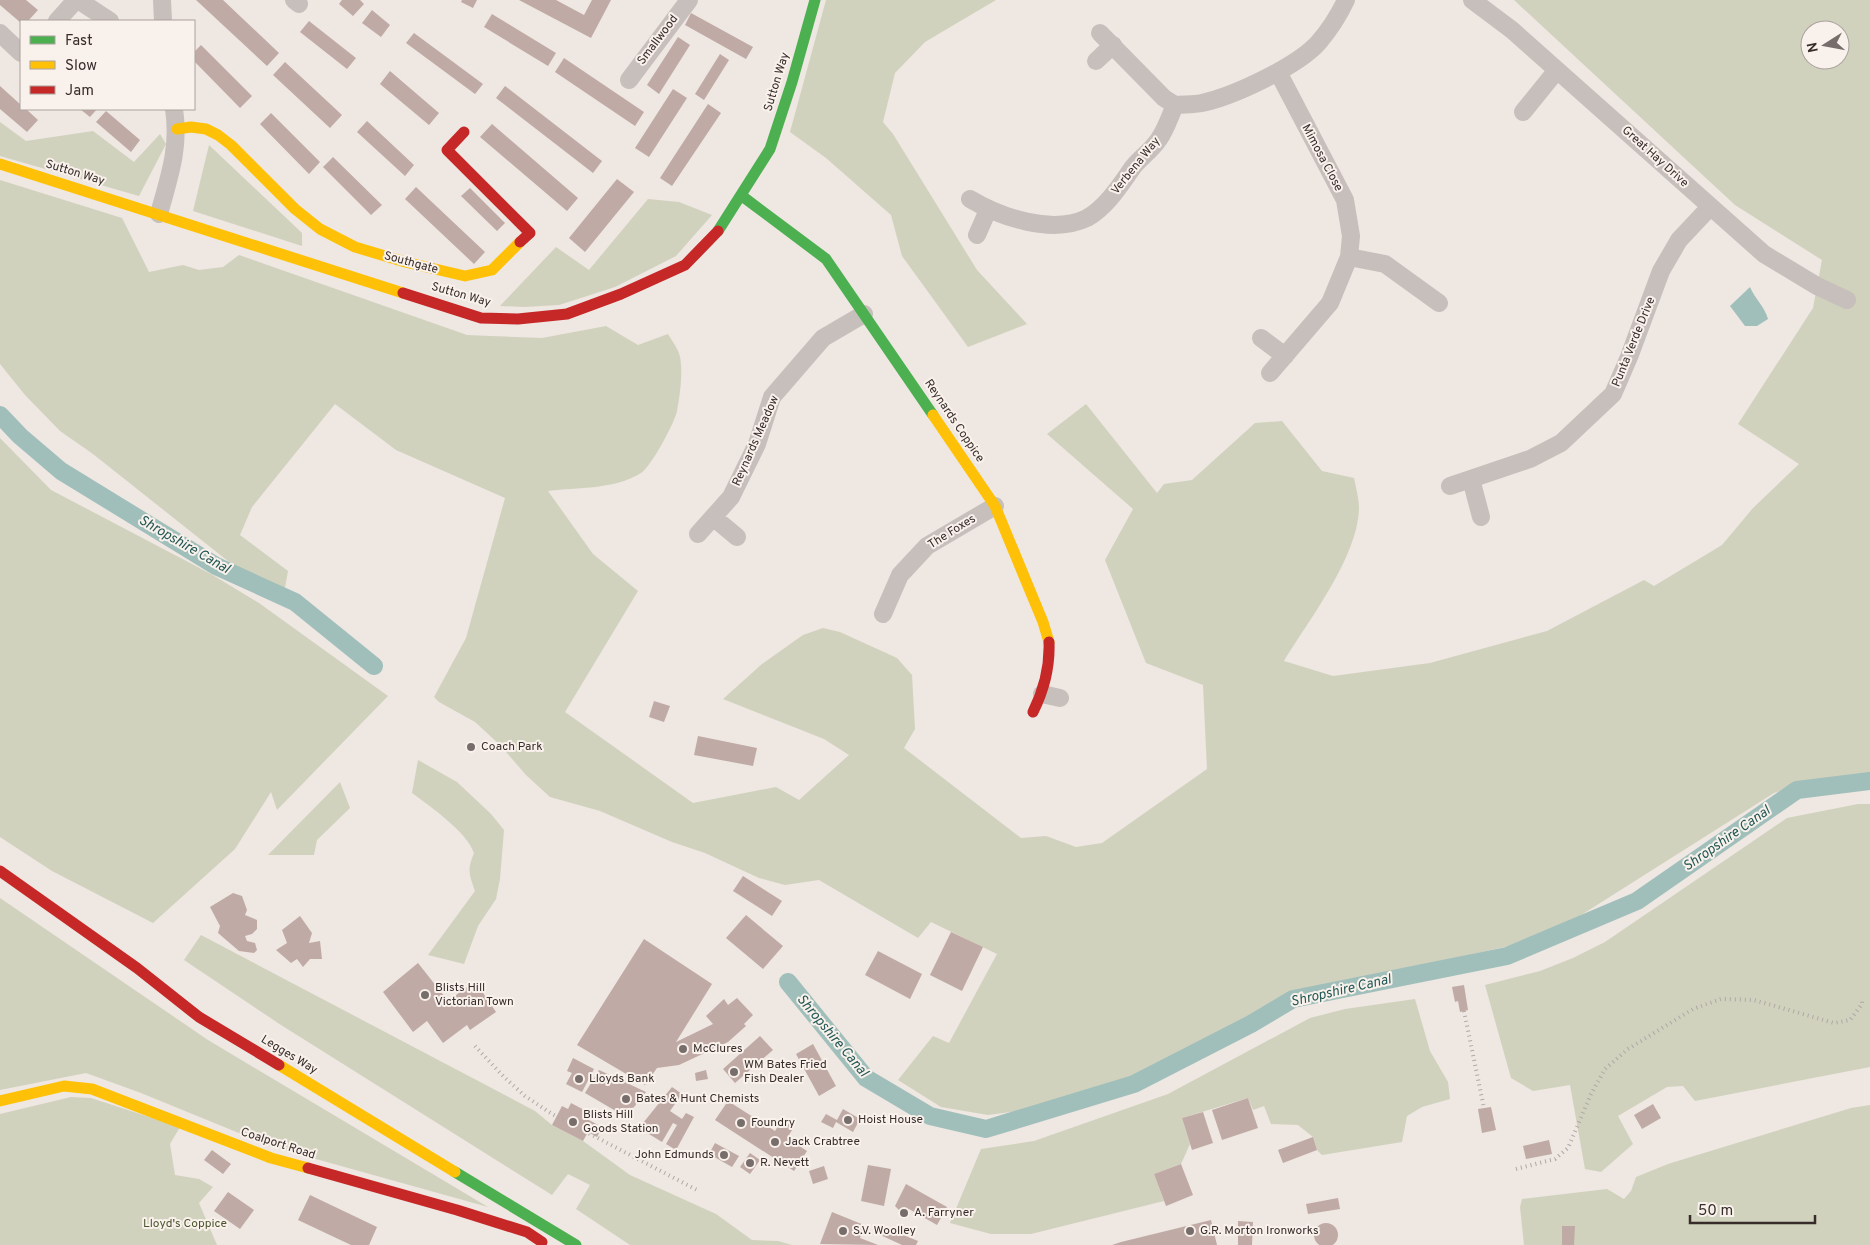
<svg xmlns="http://www.w3.org/2000/svg" width="1870" height="1245" font-family="Overpass,sans-serif">
<style>
.green{fill:#d1d2bd;fill-rule:evenodd}
.water{fill:#a0bfbb}
.lines{fill:none;stroke-linecap:round;stroke-linejoin:round}
.canal{stroke:#a0bfbb;stroke-width:18}
.building{fill:#c0aaa5}
.street{stroke:#c6bfbb;stroke-width:18}
.fast{stroke:#4caf50;stroke-width:11}
.slow{stroke:#ffc107;stroke-width:11}
.jam{stroke:#c62828;stroke-width:11}
.rail{stroke:#aea8a6;stroke-width:4;stroke-dasharray:1 4;stroke-linecap:butt}
.poi-dot{fill:#776d6a;stroke:#f9f1eb;stroke-width:2}
.labels{text-anchor:middle;dominant-baseline:central;stroke-width:4;stroke-linejoin:round;paint-order:stroke}
.street-label{font-size:12px;fill:#372c2a;stroke:#f9f1eb}
.poi-label{font-size:12px;fill:#372c2a;stroke:#f9f1eb;text-anchor:start}
.park-label{font-size:12px;fill:#4b552e;stroke:#f9f1eb}
.water-label{font-size:14px;font-style:italic;fill:#215755;stroke:#f9f1eb}
</style>
<rect width="100%" height="100%" fill="#eee7e2"/>
<!-- green -->
<path class="green" d="M826,0h170l-71,42 -30,31 -12,49 10,12 84,136 50,54 -59,23 -66,-91 -11,-41 -65,-57 -36,-26z
M1514,0h356v778l-59,3 -37,12 -196,124 -69,29 -185,41 -50,14 -59,43 -85,38 -88,26 -54,7 -47,-8 -43,-27 35,-44 16,7 48,-89 -66,-32 -13,16 -99,-58 -34,5 -26,-7 -54,-25 -33,-11 -72,-31 -50,-14 -24,-22 -26,-30 -25,-23 -36,-20 -5,-5 32,-59 39,-140 -109,-48 -61,-46 -83,103 -12,28 48,36 -6,33 -189,-150 -33,-23 -35,-36 -25,-31v-184l122,38 27,54 34,-7 16,5 24,-3 16,-12 228,80 75,3 64,-12 32,19 30,-11c4,7 11,16 12,23 3,16 0,38 -3,54 -2,11 -26,56 -36,62 -28,17 -62,14 -93,18l45,63 45,37 -73,121 128,91 83,-16 23,13 50,-45 -25,-16 -101,-40 39,-35 41,-29 20,-7 17,4 57,26 15,17 3,54 -11,19 117,90 25,-2 30,11 26,-4 105,-74 -4,-84 -57,-22 -41,-103 28,-51 -86,-75 39,-30 71,89 7,-9 28,-4 63,-57 27,-2 40,50 32,7c2,10 5,21 5,30 -1,49 -50,112 -75,153l49,15 97,-13 117,-32 97,-51 10,6 68,-41 31,-37 46,-44 -61,-40 75,-116 9,-48 -87,-55zM1810,30h30v30h-30z
M0,122l26,19 67,-10 41,31 26,-28 6,10 -27,52 -139,-40z
M209,145l93,88v13l-109,-35z
M648,199l31,3 33,13 -36,41 -61,31 -56,18 -34,2 -25,-1 56,-59 33,23z
M0,438l51,52 160,84 48,29 129,93 -111,114 -6,-18 -36,57 -82,74 -101,-52 -52,-34z
M418,760l39,22 34,32 13,16 -4,49 -4,20 -18,27 -14,38 -36,-9 47,-64c-6,-17 -8,-21 -1,-38 -7,-21 -43,-46 -62,-60z
M340,782l10,26 -33,32 -3,15h-46z
M1858,804h12v263l-175,34 -12,-15 -16,1 -49,29 15,28 -32,28 -16,-3 -15,-84 -37,6 -22,-13 -26,-93 55,-14 33,-13 32,-16 182,-124z
M0,898l208,142 280,167 -215,-60 -132,-54 -55,-20 -86,17z
M201,935l334,176 17,14 31,16 47,34 86,39 36,26 26,1 14,4h-162l-54,-36 14,-24 -22,-11 -16,21 -271,-170 -97,-65z
M1415,999l15,52 18,31 2,17 -28,8 -15,9 -5,26 -80,13 -5,-5 -4,-13 -15,-12 -27,-1 -7,-18 -11,4 -5,-12 -66,20 8,26 -9,20 -27,10 10,27 -133,33h-40l-41,-11 31,-74 53,-8 134,-47 142,-76 35,-9z
M71,1097l20,1 89,29 -10,17 5,31 24,4 14,8 -14,16 18,42h-217v-131z
M1870,1105v140h-346l-4,-38 2,-8 85,-10 17,10 7,-8 5,-14 32,-13 183,-56z"/>
<!-- water -->
<path class="water" d="M1750,287c5,12 15,20 18,32l-11,7h-12l-15,-20z"/>
<g class="lines">
<!-- canal -->
<path class="canal" d="M0,415l20,21 41,35 155,95 79,36 79,64
M788,982l78,96 64,38 56,13 148,-45 117,-60 42,-25 214,-43 130,-55 160,-111 73,-9"/>
</g>
<!-- building -->
<path class="building" d="M0,0h26l12,10 -10,11 -7,2 -21,-18z
M196,0h27l56,53 -12,13z
M342,0h18l4,4 -11,12 -14,-12z
M462,0h15l-4,8 -12,-6z
M519,0h37l28,15 8,-15h19l-20,38z
M372,10l18,15 -9,12 -19,-14z
M691,13l62,34 -7,12 -61,-34z
M492,14l64,39 -8,13 -64,-39z
M309,21l47,37 -9,11 -47,-37z
M414,33l69,51 -8,10 -69,-51z
M678,37l12,8 -31,49 -12,-9z
M201,45l51,51 -12,12 -46,-47v-9z
M720,54l9,6 -25,40 -9,-6z
M564,58l80,54 -9,14 -80,-54z
M285,62l57,53 -12,13 -57,-53z
M390,71l49,42 -10,12 -49,-41z
M0,86l21,19v4h5l12,11 -11,12 -27,-23z
M505,86l97,75 -9,12 -97,-75z
M673,89l14,9 -38,59 -14,-9z
M708,104l13,9 -49,73 -12,-8z
M80,109h17l-7,8z
M106,111l34,29 -9,12 -35,-30z
M271,113l49,49 -11,12 -49,-50z
M367,121l47,44 -9,11 -48,-44z
M492,124l86,74 -11,13 -87,-74z
M333,157l49,48 -11,10 -48,-48z
M617,179l17,13 -49,60 -16,-14z
M416,187l69,65 -11,12 -69,-65z
M470,188l35,35 -8,8 -36,-35z
M654,701l16,5 -6,16 -15,-5z
M698,736l59,12 -4,18 -59,-11z
M743,876l39,25 -10,15 -39,-25z
M233,893l9,3 5,14 -2,5 12,5v9l-5,5 -7,2 2,5 8,2 2,7 -3,3 -15,-2 -21,-18 2,-7 -10,-19z
M746,915l37,31 -20,23 -37,-31z
M300,916l12,17 -3,10 11,-2 2,18h-12l-7,8 -6,-8 -6,4 -15,-13 11,-7 -5,-13z
M951,932l32,15 -21,44 -32,-16z
M644,939l68,45 -36,58 37,-18 -7,-8 18,-17 4,6 9,-7 16,17 -9,9 2,2 -18,16 -49,23 -22,3 -12,17 -68,-40z
M878,951l44,23 -12,25 -45,-24z
M418,963l30,38 27,-20 21,31 -26,18 -3,-5 -24,18 -16,-22 -14,11 -30,-40z
M1464,985l4,25 -8,2 -2,-11 -3,1 -3,-15z
M760,1036l13,14 -38,33 -12,-14z
M813,1044l23,42 -17,10 -23,-42z
M573,1058l21,11 -12,23 -16,-8 6,-11 -5,-2z
M599,1070l47,22 -20,25 -41,-24z
M706,1070l2,9 -12,2 -1,-8z
M672,1087l10,7 -12,17 12,8 4,-6 8,4 -18,33 -10,-6 11,-19 -4,-2 -11,19 -23,-14z
M1248,1098l10,30 -36,12 -10,-30z
M728,1101l47,30 7,-11 12,7 -7,11 20,13 -13,20 -79,-51z
M571,1103l19,10 -3,6 15,8 -5,10 -9,-5 -5,9 -31,-16 10,-19 6,3z
M1653,1104l8,14 -19,11 -8,-14z
M1491,1107l5,23 -14,3 -4,-24z
M843,1109l17,10 -7,13 -17,-10 -3,6 -12,-6 5,-8 11,6z
M1203,1112l10,31 -21,7 -10,-32z
M1313,1137l4,13 -34,13 -5,-13z
M1549,1140l3,14 -26,5 -3,-13z
M715,1143l24,13 -7,11 -23,-13z
M212,1150l19,14 -8,10 -19,-14z
M750,1153l10,7 -10,14 -10,-7z
M1181,1164l12,31 -27,11 -12,-32z
M868,1165l23,4 -7,37 -23,-5z
M824,1166l4,13 -15,5 -4,-13z
M906,1184l41,23 -10,18 -28,-16 -3,8 -11,-11z
M228,1192l26,18 -14,19 -26,-18z
M310,1195l67,32 -8,18h-18l-53,-25z
M1338,1198l2,11 -32,5 -2,-10z
M832,1212l32,13 -4,13 18,7 -58,-1z
M1211,1220l6,25h-105l9,-3z
M1238,1221l15,1 -1,23h-14z
M1314 1235a12 12 0 1 1 24 0a12 12 0 1 1-24 0Z
M879,1225l39,16 -2,4h-14l-26,-12z
M1562,1226h13l-1,19h-12z"/>
<g class="lines">
<!-- street -->
<path class="street" d="M78,0l32,21
M162,0l1,21
M294,0l5,4
M1472,0l40,30 252,224 53,32 30,14
M57,21l19,-21
M0,33l21,20
M1100,33l64,65 11,7
M1096,61l17,-16
M629,80l60,-80
M1175,105c9,-1 18,0 27,-2 32,-7 96,-37 117,-61 11,-13 20,-27 27,-42
M1523,112l34,-42
M970,199c30,18 82,36 117,19 19,-10 34,-34 46,-51 8,-10 19,-17 26,-28 7,-10 11,-23 16,-34
M159,214c10,-37 21,-66 15,-105
M977,235l11,-25
M1349,257l36,7 54,39
M1261,338l24,18
M1270,373l60,-70 19,-46 2,-21 -6,-36 -67,-128
M1471,479l10,38
M1450,486l80,-27 31,-16 52,-49 16,-37 32,-86 18,-31 31,-33
M713,517l24,20
M698,534l33,-37 26,-53 15,-47 51,-59 41,-24
M883,614l17,-39 27,-29 68,-40
M1042,694l18,4"/>
<!-- fast -->
<path class="fast" d="M742,196l84,63 107,156
M718,231l52,-82 22,-67 23,-82
M455,1172l121,73"/>
<!-- slow -->
<path class="slow" d="M177,129l14,-2 15,2 12,6 13,10 64,64 25,20 35,18 50,15 60,14 27,-6 28,-28
M0,164l403,129
M933,415l62,91 48,116 6,20
M279,1065l176,107
M0,1101l64,-15 28,3 179,69 37,10"/>
<!-- jam -->
<path class="jam" d="M464,132l-17,18 83,83 -10,9
M403,293l78,25 37,1 49,-5 54,-20 64,-29 33,-34
M1033,712c11,-22 17,-45 16,-70
M0,871l137,97 62,49 80,48
M308,1168l149,42 70,22 15,10"/>
<!-- rail -->
<path class="rail" d="M1464,1011l20,97
M475,1046l29,31 21,19 27,18 145,76
M1516,1169l39,-10 13,-11 23,-54 14,-25 23,-20 65,-40 28,-10 33,1 80,23 16,-3 12,-16v-5"/>
</g>
<!-- markers -->
<g class="poi-dot">
<circle cx="471" cy="747" r="5"/>
<circle cx="425" cy="995" r="5"/>
<circle cx="683" cy="1049" r="5"/>
<circle cx="734" cy="1072" r="5"/>
<circle cx="579" cy="1079" r="5"/>
<circle cx="626" cy="1099" r="5"/>
<circle cx="848" cy="1120" r="5"/>
<circle cx="573" cy="1122" r="5"/>
<circle cx="741" cy="1123" r="5"/>
<circle cx="775" cy="1142" r="5"/>
<circle cx="724" cy="1155" r="5"/>
<circle cx="750" cy="1163" r="5"/>
<circle cx="904" cy="1213" r="5"/>
<circle cx="843" cy="1231" r="5"/>
<circle cx="1190" cy="1231" r="5"/>
</g>
<g class="labels">
<!-- street labels -->
<g class="street-label">
<text transform="translate(658 40) rotate(-53)">Smallwood</text>
<text transform="translate(777 82) rotate(-73)">Sutton Way</text>
<text transform="translate(1655 157) rotate(42)">Great Hay Drive</text>
<text transform="translate(1322 158) rotate(62)">Mimosa Close</text>
<text transform="translate(1136 166) rotate(-51)">Verbena Way</text>
<text transform="translate(75 173) rotate(17)">Sutton Way</text>
<text transform="translate(411 263) rotate(15)">Southgate</text>
<text transform="translate(461 295) rotate(16)">Sutton Way</text>
<text transform="translate(1634 342) rotate(-68)">Punta Verde Drive</text>
<text transform="translate(954 421) rotate(56)">Reynards Coppice</text>
<text transform="translate(756 441) rotate(-66)">Reynards Meadow</text>
<text transform="translate(952 532) rotate(-32)">The Foxes</text>
<text transform="translate(289 1055) rotate(31)">Legges Way</text>
<text transform="translate(278 1144) rotate(18)">Coalport Road</text>
</g>
<!-- poi labels -->
<g class="poi-label">
<text x="481" y="747">Coach Park</text>
<text x="435" y="988">Blists Hill<tspan x="435" dy="14">Victorian Town</tspan></text>
<text x="693" y="1049">McClures</text>
<text x="744" y="1065">WM Bates Fried<tspan x="744" dy="14">Fish Dealer</tspan></text>
<text x="589" y="1079">Lloyds Bank</text>
<text x="636" y="1099">Bates &amp; Hunt Chemists</text>
<text x="583" y="1115">Blists Hill<tspan x="583" dy="14">Goods Station</tspan></text>
<text x="858" y="1120">Hoist House</text>
<text x="751" y="1123">Foundry</text>
<text x="785" y="1142">Jack Crabtree</text>
<text x="714" y="1155" text-anchor="end">John Edmunds</text>
<text x="760" y="1163">R. Nevett</text>
<text x="914" y="1213">A. Farryner</text>
<text x="853" y="1231">S.V. Woolley</text>
<text x="1200" y="1231">G.R. Morton Ironworks</text>
</g>
<!-- park labels -->
<g class="park-label">
<text x="185" y="1224">Lloyd's Coppice</text>
</g>
<!-- water labels -->
<g class="water-label">
<text transform="translate(184 545) rotate(30)">Shropshire Canal</text>
<text transform="translate(1727 839) rotate(-35)">Shropshire Canal</text>
<text transform="translate(1341 991) rotate(-13)">Shropshire Canal</text>
<text transform="translate(832 1036) rotate(50)">Shropshire Canal</text>
</g>
</g>
<!-- legend -->
<rect x="20" y="20" width="175" height="90" fill="#f9f1eb" stroke="#aba29e"/>
<rect x="30" y="36" width="25" height="8" fill="#4caf50" stroke="#aba29e"/>
<text x="65" y="45" font-size="15" fill="#372c2a">Fast</text>
<rect x="30" y="61" width="25" height="8" fill="#ffc107" stroke="#aba29e"/>
<text x="65" y="70" font-size="15" fill="#372c2a">Slow</text>
<rect x="30" y="86" width="25" height="8" fill="#c62828" stroke="#aba29e"/>
<text x="65" y="95" font-size="15" fill="#372c2a">Jam</text>
<!-- north arrow -->
<g transform="translate(1825 45) rotate(259)"><circle r="24" fill="#f9f1eb" stroke="#aba29e"/>
<path d="M0-4L9 19L0 12L-9 19Z" fill="#776d6a"/>
<text y="-8" font-size="14" font-weight="bold" text-anchor="middle" fill="#372c2a">N</text>
</g>
<!-- scale -->
<path d="M1690 1215v8h125v-8" fill="none" stroke="#372c2a" stroke-width="2.5"/>
<text x="1698" y="1215" font-size="15" fill="#372c2a" stroke="#f9f1eb" stroke-width="4" paint-order="stroke">50 m</text>
</svg>
